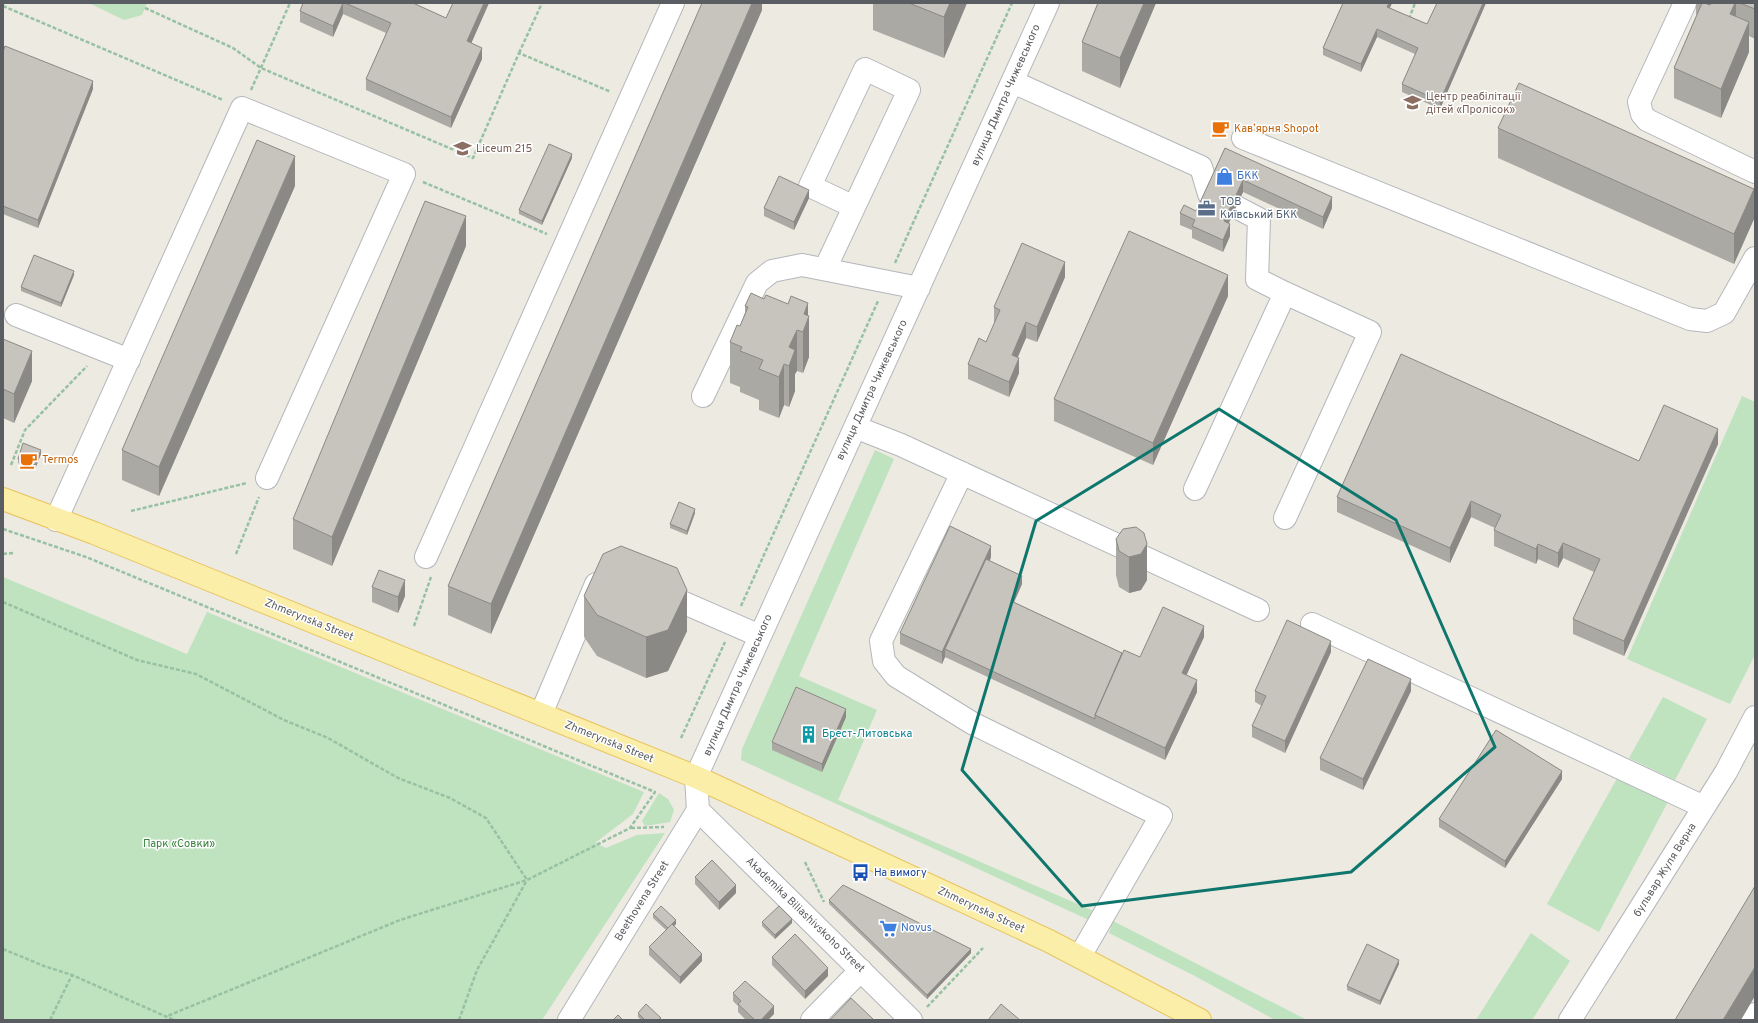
<svg xmlns="http://www.w3.org/2000/svg" width="1758" height="1023" font-family="Overpass,sans-serif">
<style>
.green{fill:#bfe2bf}
.lines{fill:none;stroke-linecap:round;stroke-linejoin:round}
.minor-casing{stroke:#b4b7bb;stroke-width:24}
.major-casing{stroke:#e9c45e;stroke-width:24}
.path{stroke:#97c1a3;stroke-width:2.5;stroke-dasharray:4 2;stroke-linecap:butt}
.minor{stroke:#fff;stroke-width:22}
.major{stroke:#faeea8;stroke-width:22}
.wall{fill:#aba9a3}
.shaded-wall{fill:#8b8985}
.building{fill:#c7c4be;stroke:#8b8985}
.marked{fill:none;stroke:#0f766e;stroke-width:3;stroke-linejoin:round}
.labels{text-anchor:middle;dominant-baseline:central;stroke-width:3;stroke-linejoin:round;paint-order:stroke}
.street-label{font-size:11px;fill:#5a5d61;stroke:#fff}
.education-label{font-size:11px;fill:#785e54;stroke:#fff;text-anchor:start}
.food-label{font-size:11px;fill:#c56008;stroke:#fff;text-anchor:start}
.shop-label{font-size:11px;fill:#366cbe;stroke:#fff;text-anchor:start}
.service-label{font-size:11px;fill:#4e5e75;stroke:#fff;text-anchor:start}
.culture-label{font-size:11px;fill:#0d838f;stroke:#fff;text-anchor:start}
.park-label{font-size:11px;fill:#39813e;stroke:#fff}
.transit-label{font-size:11px;fill:#164399;stroke:#fff;text-anchor:start}
</style>
<rect width="100%" height="100%" fill="#eceae1"/>
<!-- green -->
<path class="green" d="M89,3h58l-5,12 -18,5z
M1742,396l13,6v253l-25,49 -103,-45z
M875,450l19,9 -95,217 78,34 -39,90 258,112 -7,8 -348,-160 1,-11z
M3,577l184,77 20,-42 437,180 -11,22 -38,29 11,5 31,-13 28,-2 -123,187h-539z
M1663,697l44,22 -32,61 -46,-22z
M1620,773l50,25 -71,134 -52,-28z
M659,793l9,6 6,11 -4,12 -25,4 -3,-5z
M1113,921l194,99h-32l-80,-44 -86,-43z
M1531,933l39,28 -38,59h-56z"/>
<g class="lines">
<defs>
<path id="minor" d="M1685,3l-46,99 3,12 5,6 108,52
M1013,82l188,85 8,27
M1243,138l447,181 17,2 17,-8 31,-55
M1236,207l23,12 -2,60 28,14
M825,269l84,-179 -44,-21 -55,117 44,21
M16,315l113,45
M703,396l54,-113 15,-12 30,-6 117,23
M855,427l46,18 357,165
M962,473l-81,168 3,20 12,15 76,47 189,93 -81,140
M1195,489l90,-196 85,39 -85,186
M56,520l186,-412 162,66 -137,304
M426,557l247,-554
M659,592l101,44
M1312,624l392,183
M541,714l55,-130
M698,810l213,210
M569,1020l129,-210 -2,-33 352,-774
M812,1020l49,-50
M1570,1020l156,-248 29,-55
M1752,1020l3,-6"/>
<path id="major" d="M3,499l91,34 602,244 353,164 151,79"/>
</defs>
<!-- minor casing -->
<use href="#minor" class="minor-casing"/>
<!-- major casing -->
<use href="#major" class="major-casing"/>
<!-- path -->
<path class="path" d="M3,6l220,94
M145,8l88,40 28,20 212,90 46,-105 92,39
M1409,19l6,-16
M519,53l23,-50
M251,90l39,-87
M423,182l124,52
M895,263l117,-260
M11,465l14,-35 62,-64
M131,511l116,-28
M3,529l83,28 569,235 -25,36 -103,52 -127,40 -235,97
M3,554l10,-1
M236,554l23,-57
M3,602l134,58 59,14 88,46 44,18 70,40 52,20 36,20 41,62
M741,606l137,-305
M414,626l17,-49
M681,738l44,-96
M631,828l33,-1
M805,862l19,40
M3,949l41,17 28,9 102,45
M927,1007l56,-59
M50,1020l22,-45
M459,1020l18,-50 50,-90"/>
<!-- minor -->
<use href="#minor" class="minor"/>
<!-- major -->
<use href="#major" class="major"/>
</g>
<!-- wall -->
<path class="wall" d="M303,3h110l33,15 7,-15h36l-18,40 11,16 -31,69 -85,-38v-11l20,-46 -43,-19 -10,23 -33,-15v-11z
M762,3v7l-271,624 -43,-19v-29z
M873,3h94l-23,55 -71,-28z
M1098,3h58l-36,85 -38,-17v-29z
M1343,3h49l-2,5 37,16 59,-21 -46,106 -38,-17v-8l13,-30 -38,-17 -16,35 -38,-17v-7z
M1696,3h59v36l-6,-3v16l-28,66 -47,-20v-30l23,-54h-1z
M3,52l90,37 -55,139 -35,-14z
M1498,128l256,91 -20,45 -236,-106z
M1225,148l107,60 -9,21 -80,-37 -14,31 1,13 -7,16 -31,-14v-8l-12,-5v-12l16,-2z
M572,158l-30,67 -23,-11v-4z
M295,186l-136,310 -37,-16v-30z
M809,198l-15,32 -30,-14v-8z
M466,246l-134,320 -39,-17v-30z
M74,275l-13,32 -40,-16v-4z
M1065,277l-28,65 -11,-4 -8,19 1,16 -10,24 -41,-18v-15l18,-22 9,-19 -1,-1v-15z
M1228,296l-75,169 -99,-44v-22z
M764,299l44,17 1,41 -6,16 -6,-2 -2,3v17l-6,16 -5,-2 -5,13 -20,-8v-10l-19,-8v-5l-10,-4v-41l10,-16 5,-13v-7z
M3,339l29,42 -18,42 -11,-5z
M1718,444l-94,212 -51,-22v-15l21,-47 -31,-14 -5,10 -20,-9 -2,5 -42,-18v-16l1,-2 -24,-11 -21,46 -113,-51v-15l302,-36z
M41,454l-6,15 -17,-6v-4z
M695,513l-8,22 -17,-7v-4z
M1116,539l31,41 -6,10 -12,3 -10,-6 -3,-12z
M991,557l-1,4 32,23 -8,18 108,51 18,4 64,-20 -18,38 11,17 -32,68 -220,-103 -3,7 -42,-20v-11z
M372,587l33,9 -7,17 -26,-11z
M584,596l103,35 -19,40 -22,7 -49,-22 -13,-19z
M1331,652l-46,101 -33,-16v-11l10,-20 -7,-4v-11z
M1411,691l-48,99 -43,-20v-12z
M846,717l-24,55 -50,-22v-8z
M1562,779l-57,89 -66,-41v-8z
M695,877l41,16 -17,17 -24,-26z
M829,900l142,53 -44,46 -98,-95z
M653,914l23,10 -2,2 28,35 -22,23 -31,-29v-8l17,-17 -13,-12z
M762,922l30,1 -17,16 -13,-13z
M772,957l56,19 -23,23 -33,-34z
M1399,964l-19,41 -33,-15v-4z
M733,993l41,21 -6,6h-22l-8,-8v-6l-5,-5z
M638,1013l23,7h-20l-3,-3z"/>
<!-- shaded-wall -->
<path class="shaded-wall" d="M343,3v11l-10,23v-11z
M484,3h5l-22,50v-12z
M752,3h10v7l-271,624v-30z
M950,3h17l-23,55v-41z
M1144,3h12l-36,85v-30z
M1389,3h3l-5,11v-7z
M1483,3h3l-46,106v-8z
M1735,3h1v27l-6,-16z
M1749,22v30l-28,66v-29z
M1377,29v8l-16,35v-8z
M482,48v11l-31,69v-11z
M93,81v8l-55,139v-8z
M572,154v4l-30,67v-4z
M295,156v30l-136,310v-29z
M1243,180v12l-19,41v-12z
M1754,189v30l-20,45v-30z
M809,190v8l-15,32v-8z
M1332,197v11l-9,21v-12z
M466,216v30l-134,320v-29z
M1230,224v12l-7,16v-12z
M1065,262v15l-28,65v-15z
M74,271v4l-13,32v-4z
M1228,275v21l-75,169v-22z
M808,303v16l1,-3v41l-6,16v-41l1,-18z
M1026,322v16l-14,32v-15z
M797,330v41l-2,3v17l-6,16v-60z
M32,351v30l-18,42v-29z
M1019,358v15l-10,24v-15z
M784,364v41l-5,13v-41z
M1718,429v15l-94,212v-15z
M41,450v4l-6,15v-4z
M1471,501v16l-21,46v-15z
M695,509v4l-8,22v-4z
M1563,543v15l-5,10v-15z
M1147,544v36l-6,10 -12,3v-36z
M1538,544v15l-2,5v-15z
M991,546v11l-43,94 -3,-2v8l-3,7v-12z
M1022,576v8l-11,25v-8z
M405,580v16l-7,17v-16z
M687,590v41l-19,40 -22,7v-41z
M1204,626v11l-22,48v-12z
M1331,641v11l-46,101v-12z
M1411,679v12l-48,99v-11z
M1197,680v12l-32,68v-12z
M846,709v8l-24,55v-8z
M1562,771v8l-57,89v-7z
M736,885v8l-17,17v-8z
M792,919v4l-17,16v-4z
M676,920v4l-8,8v-4z
M971,949v4l-44,46v-4z
M702,954v7l-22,23v-7z
M1399,960v4l-19,41v-4z
M1755,967v29l-14,24h-18z
M828,968v8l-23,23v-8z
M774,1006v8l-6,6h-7z"/>
<!-- building -->
<path class="building" d="M303,3h40l-10,23 -33,-15z
M345,3h68l33,15 7,-15h31l-17,38 15,7 -31,69 -85,-38 25,-56z
M702,3h50l-261,601 -43,-18z
M909,3h41l-6,14z
M1098,3h46l-24,55 -38,-16z
M1343,3h46l-2,4 40,17 10,-21h46l-43,98 -38,-17 16,-36 -41,-19 -16,35 -38,-16z
M1702,3h2l6,2 1,-2h24l-5,11 19,8 -28,67 -47,-21z
M1740,3h15v6z
M5,46l88,35 -55,139 -35,-14v-154z
M1519,83l235,106 -20,45 -236,-106z
M257,140l38,16 -136,311 -37,-17z
M549,144l23,10 -30,67 -23,-11z
M1225,148l107,49 -9,20 -80,-37 -19,41 6,3 -7,16 -31,-14 3,-6 -15,-7 4,-8 12,6z
M779,176l30,14 -15,32 -30,-14z
M425,201l41,15 -134,321 -39,-18z
M1129,231l99,44 -75,168 -99,-44z
M1022,243l43,19 -28,65 -11,-5 -14,33 7,3 -10,24 -41,-18 11,-26 7,4 14,-32 -6,-3z
M34,255l40,16 -13,32 -40,-16z
M751,293l13,6 2,-4 22,9 3,-8 17,7 -4,11 5,2 -6,16 -6,-2 -8,17 6,3 -6,16 -5,-2 -5,13 -20,-8 4,-9 -23,-9 2,-4 -12,-5 7,-17 3,1 8,-19 -3,-1z
M3,339l29,12 -18,43 -11,-5z
M1401,354l238,107 25,-56 54,24 -94,212 -51,-22 27,-60 -37,-16 -5,10 -20,-9 -2,5 -42,-19 7,-15 -30,-14 -21,47 -113,-51z
M23,443l18,7 -6,15 -17,-6z
M679,502l16,7 -8,22 -17,-7z
M950,526l41,20 -49,106 -42,-19z
M1136,527l8,6 3,11 -6,10 -12,3 -10,-6 -3,-12 7,-10z
M621,546l56,22 10,22 -19,40 -22,7 -49,-22 -13,-19 19,-42z
M986,559l36,17 -11,25 111,52 -27,62v4l-150,-70z
M379,570l26,10 -7,17 -26,-10z
M1163,607l41,19 -22,47 15,7 -32,68 -70,-33 29,-65 16,7z
M1287,620l44,21 -46,100 -33,-15 14,-30 -11,-5z
M1368,659l43,20 -48,100 -43,-21z
M796,687l50,22 -24,55 -50,-22z
M1496,730l66,41 -57,90 -66,-42z
M712,860l24,25 -17,17 -24,-25z
M843,885l128,64 -44,46 -98,-95z
M1755,886v81l-32,53h-48z
M661,906l15,14 -8,8 -15,-14z
M779,906l13,13 -17,16 -13,-13z
M672,924l30,30 -22,23 -31,-30z
M795,934l33,34 -23,23 -33,-34z
M1367,944l32,16 -19,41 -33,-15z
M745,981l29,25 -13,14h-6l-17,-16 3,-3 -8,-8z
M851,998l22,21 -1,1h-42z
M646,1004l15,14 -3,2h-13l-7,-7z
M1001,1004l19,16h-32z
M618,1015l5,5h-10z"/>
<!-- marked area -->
<path class="marked" d="M1219,409l177,111 99,227 -144,125 -269,34 -120,-136 74,-249z"/>
<!-- icons -->
<defs>
<symbol id="school-bare" viewBox="-9 -9 18 18"><path d="M0-5L7-2L0 1L-7-2ZM-4 1L0 2.5L4 1V4Q0 6-4 4Z" fill="#8d6e63" stroke="#fff" stroke-width="2.5" paint-order="stroke"/></symbol>
<symbol id="cafe-bare" viewBox="-9 -9 18 18"><path d="M-5.5-4.5H6V0H3Q3 3.5 0 3.5H-2.5Q-5.5 3.5-5.5 0ZM3-3.2v2h1.7v-2ZM-6 4.5H4V6H-6Z" fill="#e8710a" stroke="#fff" stroke-width="2.5" paint-order="stroke"/></symbol>
<symbol id="shop-bare" viewBox="-9 -9 18 18"><path d="M-5-2.5h2.3a2.7 3.5 0 0 1 5.4 0H5L5.5 6h-11ZM-1.5-2.5h3a1.5 2.3 0 0 0-3 0Z" fill="#3f7fe0" stroke="#fff" stroke-width="2.5" paint-order="stroke"/></symbol>
<symbol id="office-bare" viewBox="-9 -9 18 18"><path d="M-6-3h4V-5.5h4V-3h4V5H-6ZM-1-4.5V-3h2v-1.5ZM-6 0V1H6V0Z" fill="#5c6f8a" stroke="#fff" stroke-width="2.5" paint-order="stroke"/></symbol>
<symbol id="building-bare" viewBox="-9 -9 18 18"><path d="M-4-6H4V6H1V3H-1V6H-4ZM-2.5-4.3h1.7v1.8h-1.7ZM.8-4.3h1.7v1.8H.8ZM-2.5-1h1.7V.8h-1.7ZM.8-1h1.7V.8H.8Z" fill="#0f9aa8" stroke="#fff" stroke-width="2.5" paint-order="stroke"/></symbol>
<symbol id="bus-bare" viewBox="-9 -9 18 18"><path d="M-5-6H5V4H4V6H2V4H-2V6H-4V4H-5ZM-3.5-4V0h7V-4ZM-3.5 1.2v1.5H-2V1.2ZM2 1.2v1.5H3.5V1.2Z" fill="#1a4fb4" stroke="#fff" stroke-width="2.5" paint-order="stroke"/></symbol>
<symbol id="supermarket-bare" viewBox="-9 -9 18 18"><path d="M-6-5.5h2.5l.6 2H6L4.5 2H-2.5L-4.4-4H-6ZM-1.5 3.2a1.3 1.3 0 1 0 .1 0ZM3 3.2a1.3 1.3 0 1 0 .1 0Z" fill="#3f7fe0" stroke="#fff" stroke-width="2.5" paint-order="stroke"/></symbol>
</defs>
<g fill-rule="evenodd">
<use href="#school-bare" x="1400" y="90" width="25" height="25"/>
<use href="#cafe-bare" x="1208" y="116" width="25" height="25"/>
<use href="#school-bare" x="450" y="136" width="25" height="25"/>
<use href="#shop-bare" x="1212" y="164" width="25" height="25"/>
<use href="#office-bare" x="1194" y="196" width="25" height="25"/>
<use href="#cafe-bare" x="16" y="448" width="25" height="25"/>
<use href="#building-bare" x="796" y="722" width="25" height="25"/>
<use href="#bus-bare" x="848" y="860" width="25" height="25"/>
<use href="#supermarket-bare" x="876" y="916" width="25" height="25"/>
</g>
<g class="labels">
<!-- street labels -->
<g class="street-label">
<text transform="translate(1006 95) rotate(-66)">вулиця Дмитра Чижевського</text>
<text transform="translate(872 390) rotate(-65)">вулиця Дмитра Чижевського</text>
<text transform="translate(309 620) rotate(22)">Zhmerynska Street</text>
<text transform="translate(738 685) rotate(-66)">вулиця Дмитра Чижевського</text>
<text transform="translate(609 742) rotate(22)">Zhmerynska Street</text>
<text transform="translate(1665 870) rotate(-58)">бульвар Жуля Верна</text>
<text transform="translate(642 901) rotate(-58)">Beethovena Street</text>
<text transform="translate(981 910) rotate(25)">Zhmerynska Street</text>
<text transform="translate(805 915) rotate(44)">Akademika Biliashivskoho Street</text>
</g>
<!-- education labels -->
<g class="education-label">
<text x="1426" y="97">Центр реабілітації<tspan x="1426" dy="13">дітей «Пролісок»</tspan></text>
<text x="476" y="149">Liceum 215</text>
</g>
<!-- food labels -->
<g class="food-label">
<text x="1234" y="129">Кавʼярня Shopot</text>
<text x="42" y="460">Termos</text>
</g>
<!-- shop labels -->
<g class="shop-label">
<text x="1237" y="176">БКК</text>
<text x="901" y="928">Novus</text>
</g>
<!-- service labels -->
<g class="service-label">
<text x="1220" y="202">ТОВ<tspan x="1220" dy="13">Київський БКК</tspan></text>
</g>
<!-- culture labels -->
<g class="culture-label">
<text x="822" y="734">Брест-Литовська</text>
</g>
<!-- park labels -->
<g class="park-label">
<text x="179" y="844">Парк «Совки»</text>
</g>
<!-- transit labels -->
<g class="transit-label">
<text x="874" y="873">На вимогу</text>
</g>
</g>
<!-- border -->
<rect width="1758" height="1023" fill="none" stroke="#5a5d61" stroke-width="8"/>
</svg>
